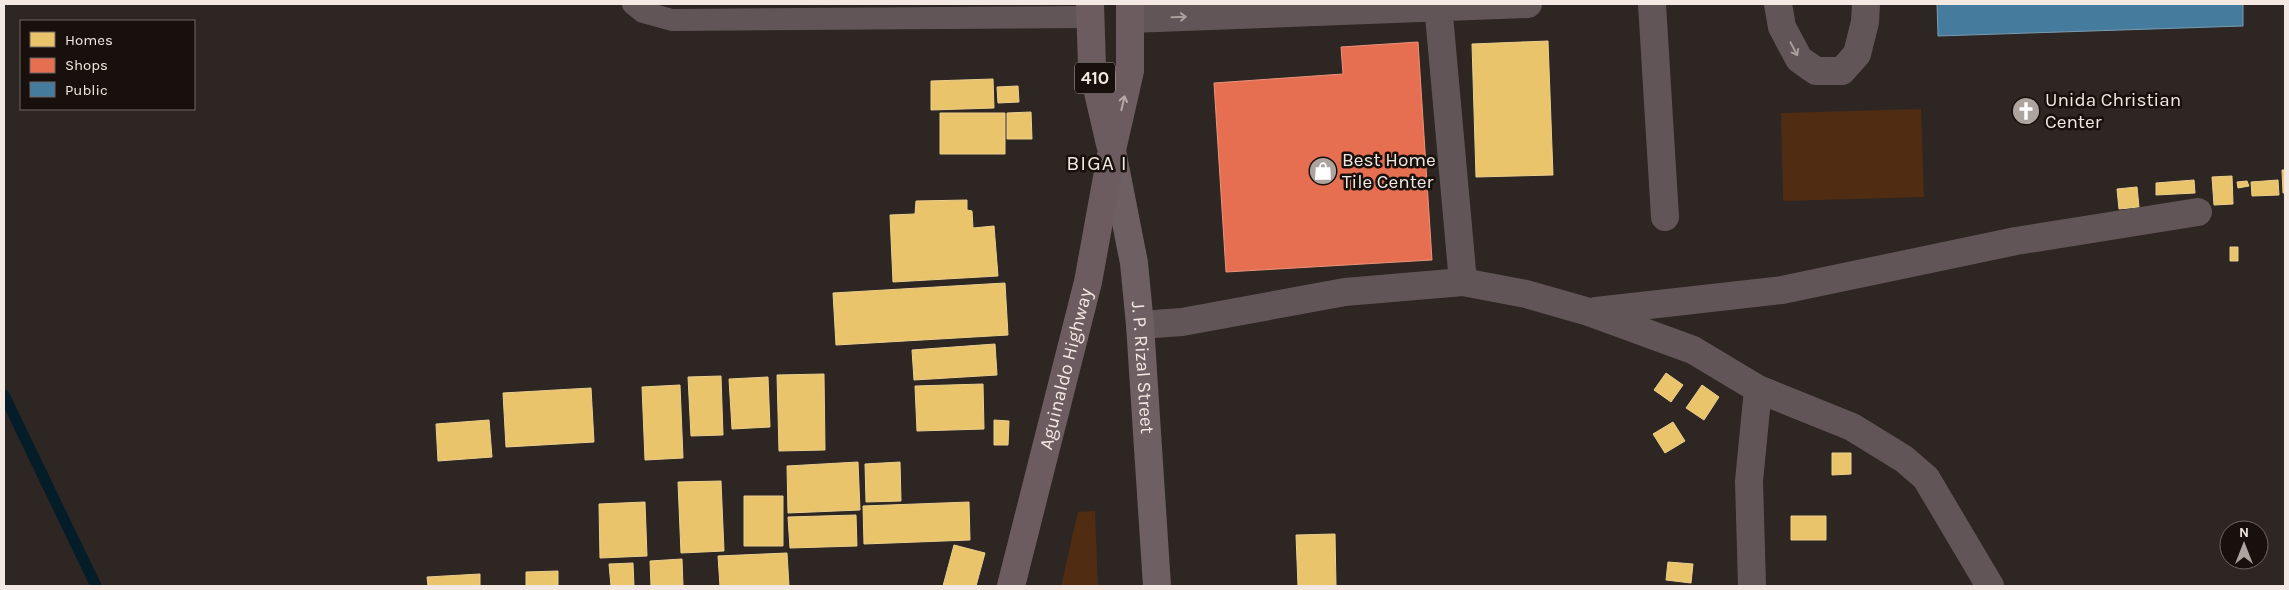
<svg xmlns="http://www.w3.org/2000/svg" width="2289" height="590" font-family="Karla,sans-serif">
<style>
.green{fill:#502c12}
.homes{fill:#e9c46a;stroke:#eccf8e}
.shops{fill:#e76f51;stroke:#eb937c}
.public{fill:#457b9d;stroke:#799cb2}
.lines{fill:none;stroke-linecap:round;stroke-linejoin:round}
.stream{stroke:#041d29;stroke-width:11}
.service{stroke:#625558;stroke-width:22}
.minor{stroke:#625558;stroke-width:28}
.secondary{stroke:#6e5f63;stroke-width:28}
.primary{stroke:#6c5c5f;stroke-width:28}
.oneway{stroke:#aa9e9d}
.oneway2{stroke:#b6a9a7}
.labels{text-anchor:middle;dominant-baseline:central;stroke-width:5;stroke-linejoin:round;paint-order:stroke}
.shield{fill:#17100c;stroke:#b1a7a2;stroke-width:1}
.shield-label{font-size:18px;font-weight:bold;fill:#f3e8e2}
.poi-label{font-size:19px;fill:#f3e8e2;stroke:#17100c;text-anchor:start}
.street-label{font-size:19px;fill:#f3e8e2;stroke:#17100c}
.quarter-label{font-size:21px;letter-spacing:1px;fill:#f3e8e2;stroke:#17100c}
</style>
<rect width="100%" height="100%" fill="#2e2622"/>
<!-- green -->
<path class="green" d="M1921,109l3,88 -141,4 -2,-88z
M1095,511l3,75h-37l17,-74z"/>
<!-- homes -->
<path class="homes" d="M1548,41l5,134 -77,2 -4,-133z
M993,79l1,29 -63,2v-29z
M1018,86l1,16 -21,1 -1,-16z
M1031,112l1,27h-25v-26z
M940,113h65v41h-65z
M2282,170h3v23h-2z
M2232,176l1,28 -19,1 -2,-28z
M2194,180l1,13 -39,2v-12z
M2278,180l1,15 -27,1 -1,-14z
M2247,181l2,5 -11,2 -1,-6z
M2137,187l2,20 -20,2 -2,-20z
M967,200v10l5,1 1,17 21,-2 4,50 -105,6 -3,-67 25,-1 1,-13z
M2230,247h8v14h-8z
M1005,283l3,52 -172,10 -3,-52z
M995,344l2,31 -83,5 -2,-30z
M1666,373l17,12 -12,17 -17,-12z
M824,374l1,76 -46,1 -2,-76z
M721,376l2,59 -32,1 -3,-59z
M768,377l2,50 -38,2 -3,-50z
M983,384l1,45 -67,2 -2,-45z
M680,385l3,73 -38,2 -3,-73z
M1702,385l17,12 -15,23 -18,-12z
M591,388l3,54 -88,5 -3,-54z
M489,420l3,37 -54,4 -2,-37z
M994,420l15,1 -1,24h-14z
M1673,422l12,19 -20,12 -12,-19z
M1832,453h19v21l-19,1z
M858,462l2,48 -72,3 -1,-47z
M900,462l1,39 -35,1 -1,-38z
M721,481l3,70 -43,2 -3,-71z
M744,496h39v50h-39z
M645,502l2,54 -47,2 -1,-54z
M969,502l1,38 -106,4 -1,-38z
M856,515l1,31 -67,2 -2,-31z
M1791,516h35v24h-35z
M1335,534l1,52h-38l-2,-51z
M954,545l31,8 -9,33h-33z
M787,553l2,33h-69l-2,-30z
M682,559l1,27h-32l-1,-25z
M1668,562l25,2 -2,19 -25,-3z
M633,563l1,23h-23l-2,-22z
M558,571v15h-32v-14z
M480,574v12h-52l-1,-9z"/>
<!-- shops -->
<path class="shops" d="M1418,42l14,218 -206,12 -12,-189 129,-9 -2,-27z"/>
<!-- public -->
<path class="public" d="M1937,4h306v22l-305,10z"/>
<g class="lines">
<!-- stream -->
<path class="stream" d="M4,395l92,191"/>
<!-- service -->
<path class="service" d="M633,4l10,8 29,8 419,-3"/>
<!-- minor -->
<path class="minor" d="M1438,4l25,278
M1652,4l13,213
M1778,4l4,23 17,32 17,12h26l15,-17 8,-32 1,-18
M1130,19l398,-15
M1596,311l186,-21 234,-49 182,-29
M1140,325l42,-3 163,-30 118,-10 63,12 63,18 104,38 65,39 94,38 52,32 22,19 64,108
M1752,586l-3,-105 9,-92"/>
<!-- secondary -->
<path class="secondary" id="s1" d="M1112,151l22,112 6,62 17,261"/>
<!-- primary -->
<g class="primary">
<path d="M1090,4l2,62 18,78"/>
<path id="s2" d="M1011,586l77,-304 24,-132 18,-79v-67"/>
</g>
</g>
<!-- one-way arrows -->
<defs><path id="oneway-shaft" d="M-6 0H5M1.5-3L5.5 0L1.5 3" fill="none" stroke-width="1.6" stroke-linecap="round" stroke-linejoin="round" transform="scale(1.25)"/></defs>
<g class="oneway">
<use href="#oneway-shaft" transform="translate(1179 17) rotate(-2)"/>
<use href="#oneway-shaft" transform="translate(1794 49) rotate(62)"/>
</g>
<use class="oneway2" href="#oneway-shaft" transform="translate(1123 103) rotate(-77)"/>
<!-- icons -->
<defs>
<symbol id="church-disc" viewBox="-11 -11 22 22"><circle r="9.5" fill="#aea49f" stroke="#17100c"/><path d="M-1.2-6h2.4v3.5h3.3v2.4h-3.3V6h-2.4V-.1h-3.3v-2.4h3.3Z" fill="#fff"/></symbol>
<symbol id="shop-disc" viewBox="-11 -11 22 22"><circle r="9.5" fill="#aea49f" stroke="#17100c"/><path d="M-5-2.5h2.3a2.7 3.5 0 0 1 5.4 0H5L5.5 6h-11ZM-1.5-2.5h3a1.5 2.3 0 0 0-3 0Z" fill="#fff"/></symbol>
</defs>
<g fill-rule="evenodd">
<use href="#church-disc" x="2010" y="95" width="32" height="32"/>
<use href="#shop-disc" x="1307" y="155" width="32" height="32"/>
</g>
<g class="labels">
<!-- shield labels -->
<rect class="shield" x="1075" y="62.5" width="40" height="31" rx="4"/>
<g class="shield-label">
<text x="1095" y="78">410</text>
</g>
<!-- poi labels -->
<g class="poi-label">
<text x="2045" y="100">Unida Christian<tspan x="2045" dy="22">Center</tspan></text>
<text x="1342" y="160">Best Home<tspan x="1342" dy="22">Tile Center</tspan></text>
</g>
<!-- street labels -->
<g class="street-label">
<text stroke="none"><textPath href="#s1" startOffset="219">J. P. Rizal Street</textPath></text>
<text stroke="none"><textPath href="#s2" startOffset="224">Aguinaldo Highway</textPath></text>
</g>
<!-- quarter labels -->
<g class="quarter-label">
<text x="1097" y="163">BIGA I</text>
</g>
</g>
<!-- border -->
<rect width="2289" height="590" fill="none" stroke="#f3e8e2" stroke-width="10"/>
<!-- legend -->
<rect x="20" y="20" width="175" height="90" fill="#17100c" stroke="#6f6662"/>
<rect x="30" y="32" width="25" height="15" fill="#e9c46a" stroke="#6f6662"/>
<text x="65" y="45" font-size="15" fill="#f3e8e2">Homes</text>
<rect x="30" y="58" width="25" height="15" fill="#e76f51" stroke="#6f6662"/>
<text x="65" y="70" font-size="15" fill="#f3e8e2">Shops</text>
<rect x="30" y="82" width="25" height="15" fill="#457b9d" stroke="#6f6662"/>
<text x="65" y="95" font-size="15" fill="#f3e8e2">Public</text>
<!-- north arrow -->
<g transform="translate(2244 545)"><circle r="24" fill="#17100c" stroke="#6f6662"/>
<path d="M0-4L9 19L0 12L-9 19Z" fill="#aea49f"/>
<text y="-8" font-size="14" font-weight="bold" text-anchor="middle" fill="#f3e8e2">N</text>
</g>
</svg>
